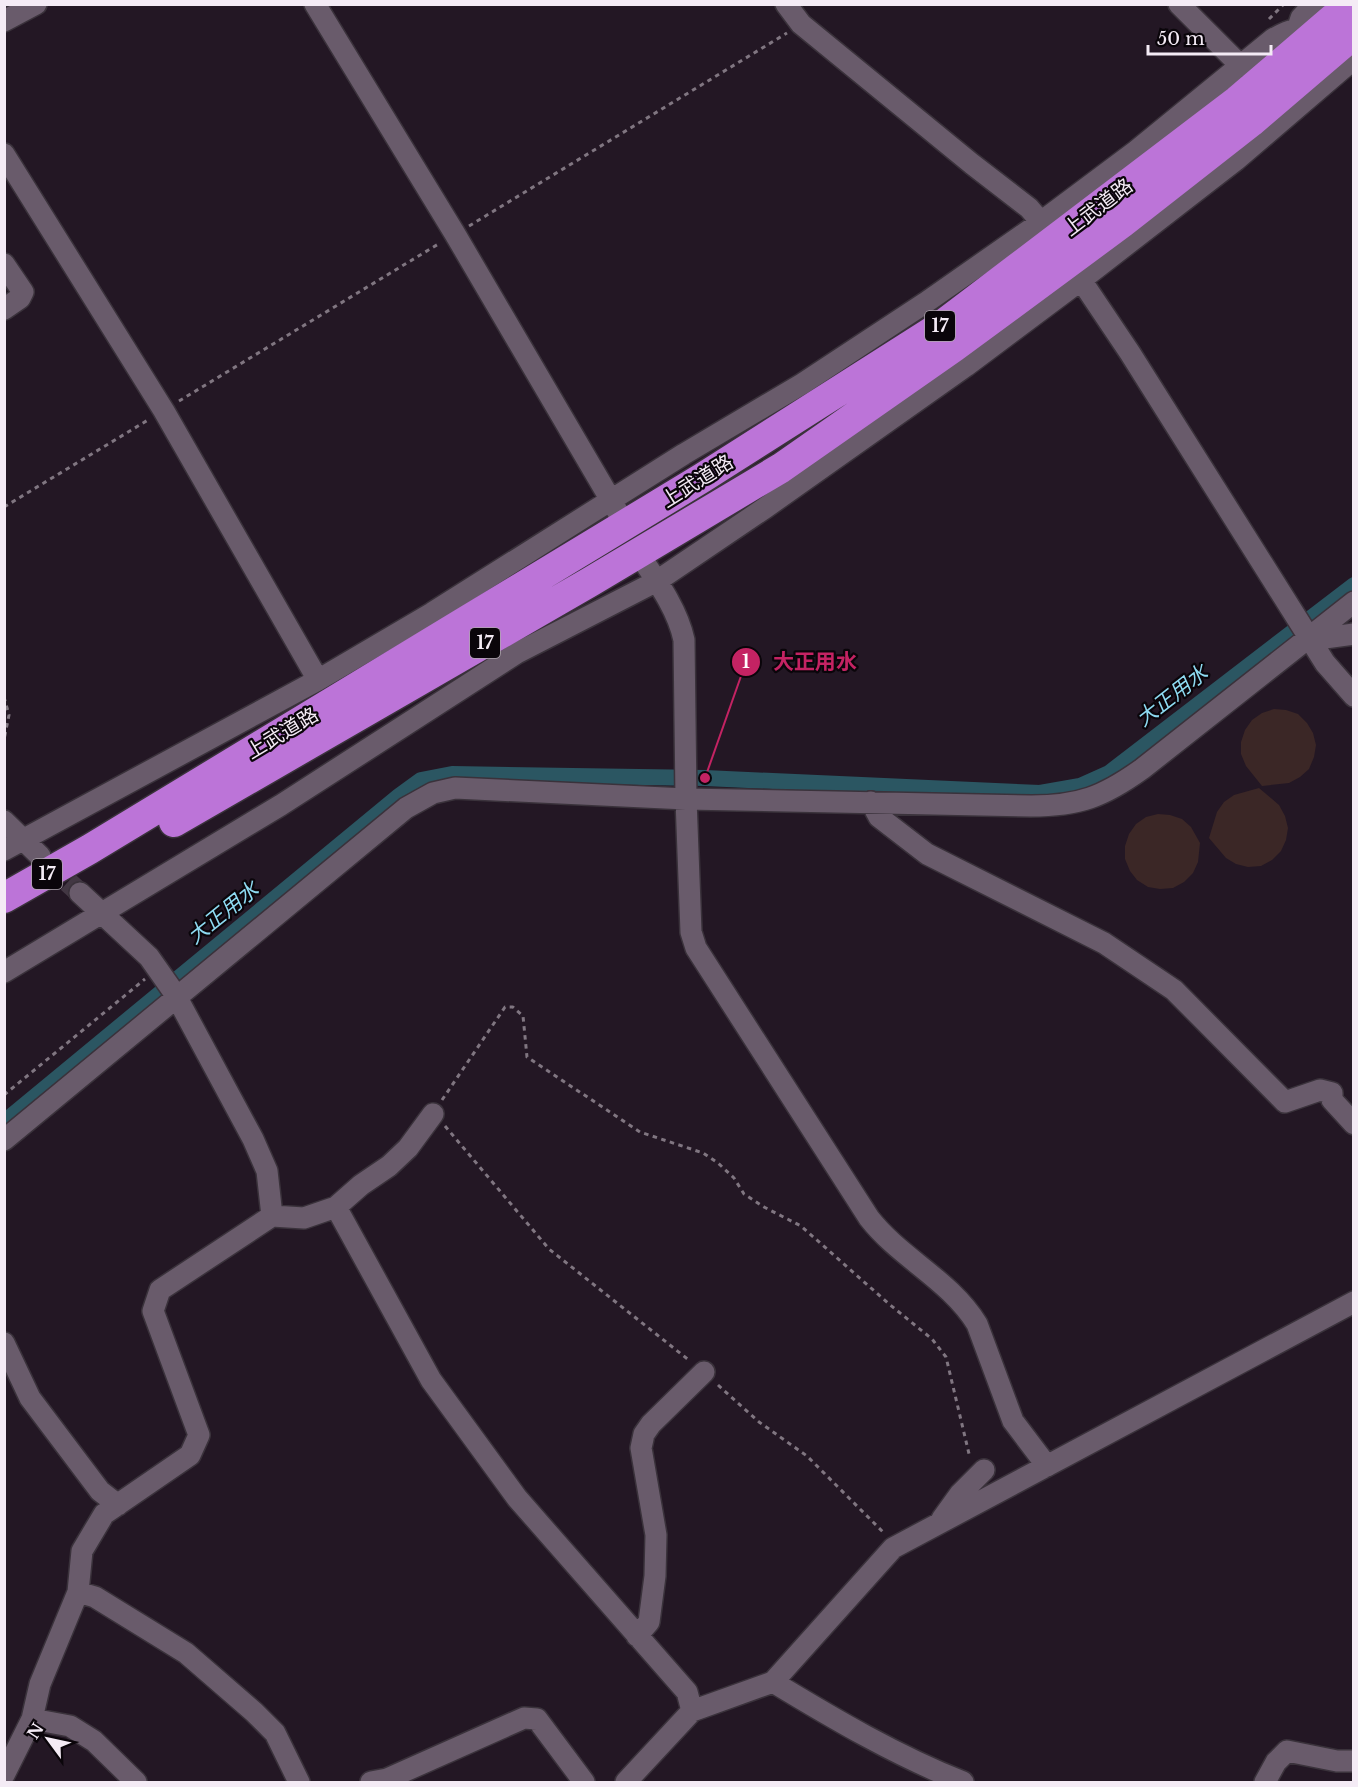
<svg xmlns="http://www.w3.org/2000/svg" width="1358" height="1787" font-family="'Libre Baskerville','Noto Sans JP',serif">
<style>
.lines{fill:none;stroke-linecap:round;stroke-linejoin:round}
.canal{stroke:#2b5662;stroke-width:16}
.building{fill:#3b2726}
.minor-tunnel{stroke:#423743;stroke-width:21;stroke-dasharray:21 10;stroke-linecap:butt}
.minor-casing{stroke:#3a323b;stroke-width:24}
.highway-casing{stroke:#3a323b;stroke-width:33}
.path{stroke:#807681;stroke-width:3;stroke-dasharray:4.5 4.5;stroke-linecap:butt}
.minor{stroke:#695b6b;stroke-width:21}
.highway{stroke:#bc74d8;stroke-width:30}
.labels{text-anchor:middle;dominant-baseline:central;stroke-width:4.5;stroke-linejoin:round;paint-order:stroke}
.shield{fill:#0a050a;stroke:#aea6ae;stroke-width:1.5}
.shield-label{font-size:18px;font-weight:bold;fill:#f4ebf5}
.street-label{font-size:20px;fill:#f4ebf5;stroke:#0a050a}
.water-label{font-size:21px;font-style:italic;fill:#8edbf2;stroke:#0a050a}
.leader{fill:none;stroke:#c42363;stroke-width:2}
.callout-dot{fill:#c42363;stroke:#0a050a;stroke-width:2}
.mark-label{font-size:18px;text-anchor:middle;font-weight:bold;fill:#fff}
.callout-label{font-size:21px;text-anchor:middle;font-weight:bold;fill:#c42363;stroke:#0a050a;stroke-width:4.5;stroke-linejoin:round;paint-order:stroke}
</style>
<rect width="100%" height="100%" fill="#231724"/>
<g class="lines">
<!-- canal -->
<path class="canal" d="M4,1122l395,-326 22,-16 31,-6 253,4 335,15 40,-7 29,-13 245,-188"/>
</g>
<!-- building -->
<path class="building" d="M1274,709l12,1 12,4 9,9 6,10 3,12 -2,12 -5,12 -9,8 -11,6 -27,3 -16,-20 -5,-12v-12l4,-12 7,-10 10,-7z
M1259,788l20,17 6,11 3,12 -2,12 -5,11 -9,9 -11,6 -13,1 -12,-3 -10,-6 -17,-20 8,-26 7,-10 10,-7z
M1158,814l12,1 12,4 9,8 9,16 -2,19 -5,11 -9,9 -11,6 -13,1 -12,-2 -11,-7 -7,-9 -5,-12v-13l4,-12 7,-10 10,-7z"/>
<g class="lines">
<!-- minor-tunnel -->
<path class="minor-tunnel" d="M45,861l35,32"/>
<defs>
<path id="minor" d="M315,4l140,230 164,280
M786,4l15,20 171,140 57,44 12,14
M1179,4l62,62
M4,21l32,-17
M1297,30l4,-12 13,-14
M4,154l160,257 154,269
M4,264l19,28 -3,6 -16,11
M1081,280l49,73 195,310 29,33
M642,559c17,25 36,52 42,81l2,159 5,133 5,16 173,270c31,40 81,62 108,106l36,97 34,45
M1310,640l44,-6
M871,802l8,15 48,37 177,89 70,47 111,112 35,-12 12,3v7l22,24
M4,821l36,35
M4,850l314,-170 114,-67 252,-159 118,-70 123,-81 116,-81 95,-71 137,-112c16,-9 25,-14 39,-2
M80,893l69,64 26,37 78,145 14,32 5,45
M4,972l277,-167 236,-152 140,-72 108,-73 201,-142 115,-86 155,-120 112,-96 6,-14
M4,1140l402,-332 27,-15 22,-5 231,11 345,7c48,0 72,-9 111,-37l212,-167
M336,1207l25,-22 28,-19 19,-18 25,-34
M4,1343l26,55 70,93 18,14
M942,1519l18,-25 24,-24
M78,1592l17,5 91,56 68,59 21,21 24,49
M637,1636l12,-14 6,-46 1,-41 -15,-87 3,-14 7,-10 53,-52
M773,1682c61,37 124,74 190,100
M32,1719l38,7 24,15 42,41
M4,1775l28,-56 8,-35 38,-92 4,-41 22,-37 86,-59 9,-20 -46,-124 7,-21 112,-74 32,2 32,-11 95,173 86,118 170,194 5,19
M371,1782l16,-3 137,-61 13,1 47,63
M626,1782l66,-71 81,-29 120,-134 461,-246
M1265,1782l11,-20 11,-11 50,10h17"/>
<path id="highway" d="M174,822l416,-240 191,-114 173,-121 168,-124 129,-101 103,-88
M4,898l86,-49 612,-371 239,-152 296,-225 113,-97"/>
</defs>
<!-- minor casing -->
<use href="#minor" class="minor-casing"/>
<!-- highway casing -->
<use href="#highway" class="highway-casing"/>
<!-- path -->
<path class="path" d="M1269,19l15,-15
M469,226l318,-193
M179,401l261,-158
M4,507l144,-87
M4,697l5,18 -5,25
M4,1095l141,-116
M442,1100l63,-93h8l10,9 4,41 113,75 63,21 15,10 16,15 10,16 20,13 37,19 88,78 43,35 14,18 24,101
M445,1126l104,123 141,112
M718,1385l41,37 48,34 78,78"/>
<!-- minor -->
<use href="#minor" class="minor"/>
<!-- highway -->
<use href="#highway" class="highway"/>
</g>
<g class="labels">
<!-- shield labels -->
<g class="shield">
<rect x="925" y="311" width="30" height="30" rx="4.5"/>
<rect x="470" y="628" width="30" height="30" rx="4.5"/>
<rect x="32" y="859" width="30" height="30" rx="4.5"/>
</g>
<g class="shield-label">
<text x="940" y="326">17</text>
<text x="485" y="643">17</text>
<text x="47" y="874">17</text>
</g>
<!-- street labels -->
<g class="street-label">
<text transform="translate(1098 207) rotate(-37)">上武道路</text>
<text transform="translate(697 481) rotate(-32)">上武道路</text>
<text transform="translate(282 733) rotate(-31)">上武道路</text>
</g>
<!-- water labels -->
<g class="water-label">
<text transform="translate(1172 696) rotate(-38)">大正用水</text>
<text transform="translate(223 913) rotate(-39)">大正用水</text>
</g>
</g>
<!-- callouts -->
<path class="leader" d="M705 778L746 662"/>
<g class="callout-dot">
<circle cx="705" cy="778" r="6"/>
<circle cx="746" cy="662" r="15"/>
</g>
<g class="mark-label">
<text x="746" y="668">1</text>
</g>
<g class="callout-label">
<text x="815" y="669">大正用水</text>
</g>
<!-- border -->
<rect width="1358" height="1787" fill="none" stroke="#f4ebf5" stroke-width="12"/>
<!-- north arrow -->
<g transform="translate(48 1739) rotate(303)" stroke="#0a050a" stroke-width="4.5" paint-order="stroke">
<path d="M0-4.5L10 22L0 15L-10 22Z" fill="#f4ebf5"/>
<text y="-9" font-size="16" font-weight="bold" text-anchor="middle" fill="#f4ebf5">N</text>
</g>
<!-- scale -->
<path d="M1148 45v9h123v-9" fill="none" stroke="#f4ebf5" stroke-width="3"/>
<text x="1157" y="45" font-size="18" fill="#f4ebf5" stroke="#0a050a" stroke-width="4.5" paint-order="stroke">50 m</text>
</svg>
